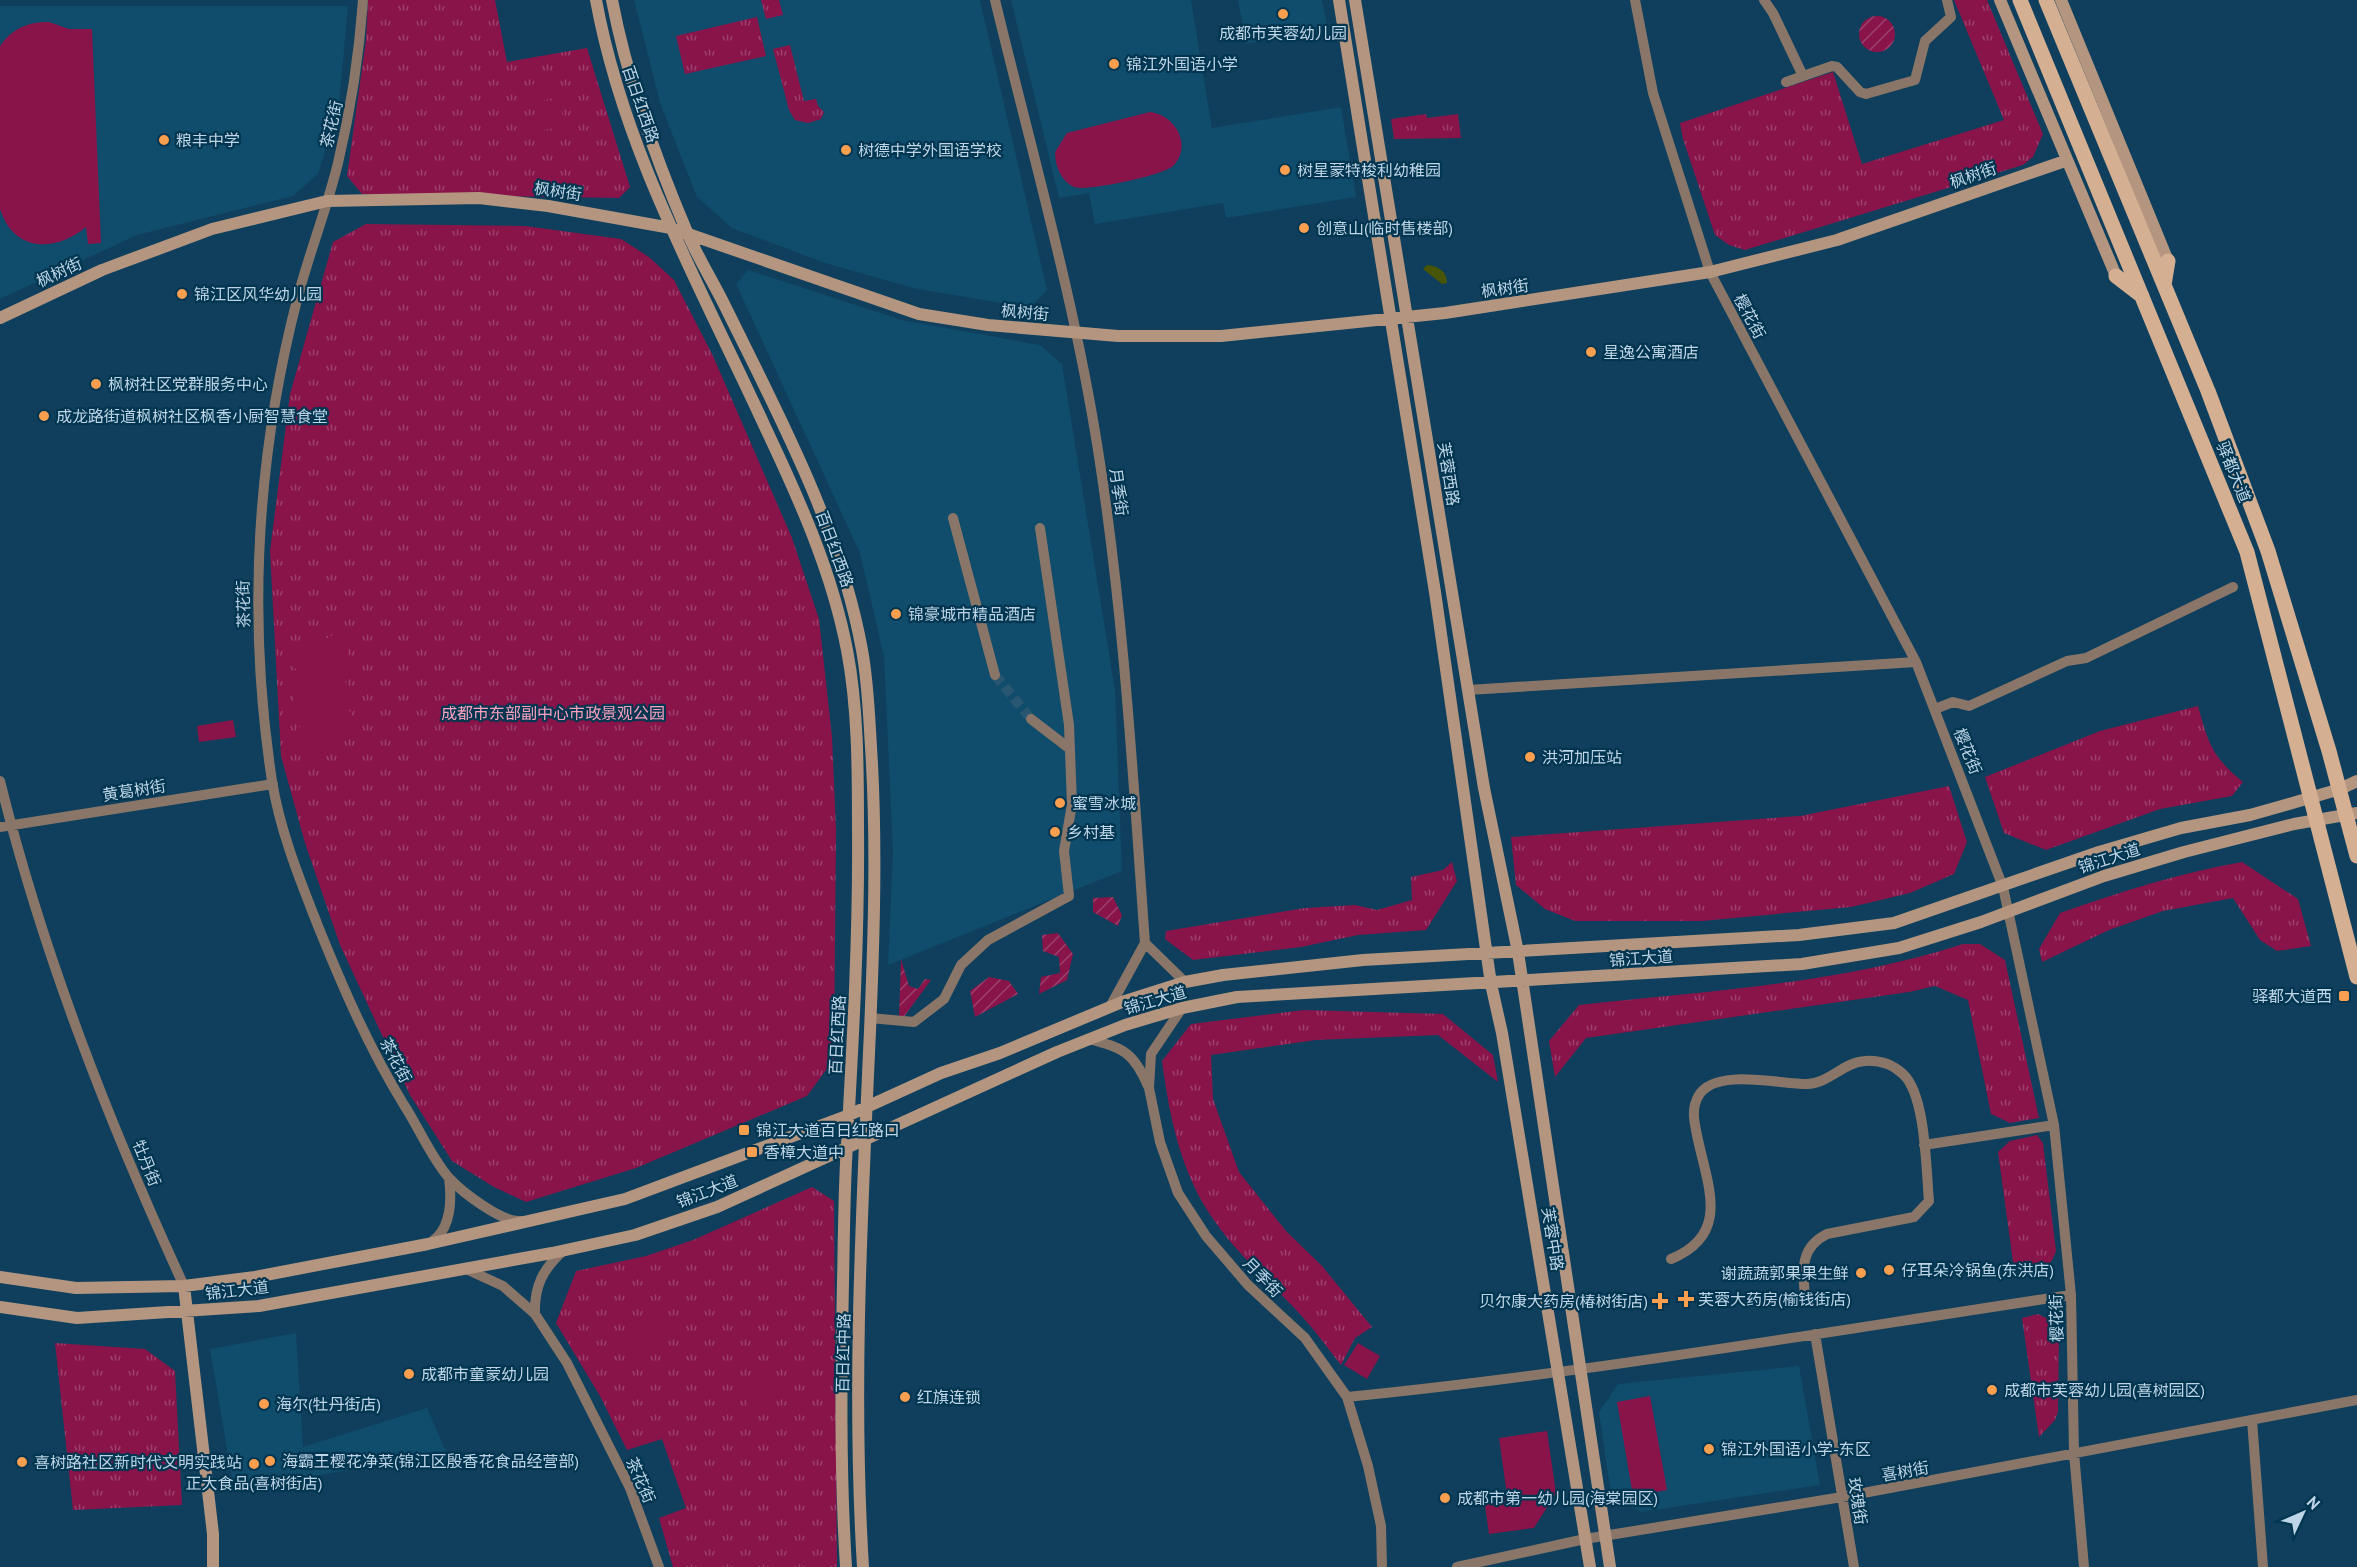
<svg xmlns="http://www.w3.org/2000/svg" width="2357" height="1567" font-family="'PT Sans','Noto Sans SC',sans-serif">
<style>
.built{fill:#104c6b}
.grass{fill:url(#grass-tufts)}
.garden{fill:url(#garden-furrows)}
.pitch{fill:#88144a}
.water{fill:#485506}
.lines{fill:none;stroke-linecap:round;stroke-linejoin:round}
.street-tunnel{stroke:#295671;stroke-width:10;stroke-dasharray:10 5;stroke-linecap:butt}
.street{stroke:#897668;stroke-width:10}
.secondary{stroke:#b49680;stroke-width:12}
.primary{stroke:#d5af92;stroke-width:15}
.poi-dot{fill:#fa9f4f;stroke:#013550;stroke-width:2}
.labels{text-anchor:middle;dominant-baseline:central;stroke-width:4.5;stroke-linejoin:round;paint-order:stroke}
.poi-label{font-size:16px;fill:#bdd5e6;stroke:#013550;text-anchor:start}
.street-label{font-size:16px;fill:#bdd5e6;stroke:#013550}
.park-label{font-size:16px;fill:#fca0bd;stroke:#013550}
</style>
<defs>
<pattern id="grass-tufts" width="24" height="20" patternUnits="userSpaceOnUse" patternTransform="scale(1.5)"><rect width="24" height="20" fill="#88144a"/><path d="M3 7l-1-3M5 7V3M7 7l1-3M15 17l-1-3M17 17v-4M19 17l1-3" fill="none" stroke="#9c406d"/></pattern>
<pattern id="garden-furrows" width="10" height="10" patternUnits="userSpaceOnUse" patternTransform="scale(1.5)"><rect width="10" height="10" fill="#88144a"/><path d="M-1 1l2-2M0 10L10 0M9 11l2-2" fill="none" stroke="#9c406d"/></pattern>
</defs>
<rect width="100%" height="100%" fill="#0f3f5c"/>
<!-- built -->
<path class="built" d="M634,0h346l67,290 -17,18 -117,-20 -88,-25 -93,-35 -35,-31 -37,-94z
M1011,0h180l21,128 129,-21 15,90 -130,21 -3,-15 -128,21 -6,-31 -30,5z
M1238,0h84l6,29 -82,15z
M0,6h348l-9,100 -21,68 -25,22 -156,39 -137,64z
M748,270l154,50 138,25 22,19 53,326 7,181 -234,94 5,-113 -9,-195 -24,-104 -124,-269z
M296,1333l7,114 124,-39 19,44 -212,39 -24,-142z
M1799,1366l21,119 -179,27 -30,-18 -12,-82 19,-28z"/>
<!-- grass -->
<path class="grass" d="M368,0h127l12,62 80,-14 43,139 -11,11 -257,-4 -15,-18 19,-136z
M761,0h18l4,15 -17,4z
M1954,0h33l56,134 -10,23 -10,8 -278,85 -16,-5 -14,-10 -32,-96 -3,-16 153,-51 29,92 142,-44z
M757,17l9,39 -81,18 -9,-38z
M790,45l14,56 12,-2 2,7 6,6 -3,7 -13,4 -13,-3 -6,-10 -16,-61z
M1426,114l1,4 31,-4 3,24 -67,1 -3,-20z
M366,224l159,2 96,13 28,18 25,23 39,76 79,182 27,81 13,118 4,92 -2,230 -27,37 -171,72 -110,34 -32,-15 -42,-26 -42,-66 -70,-150 -35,-102 -24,-87 -11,-205 20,-157 43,-152z
M2198,706c10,37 15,52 45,76l-11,14 -72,13 -114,41 -42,-17 -19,-56 115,-46z
M1949,786l18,56 -13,32 -44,19 -59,14 -149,14h-127l-30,-12 -29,-24 -5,-48 289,-21z
M1452,862l5,19 -31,49 -68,5 -57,12 -108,13 -28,-21 1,-8 139,-23 50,-3 22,5 35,-10 -1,-23 32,-7z
M2242,862l56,37 13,47 -34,5 -17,-11 -27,-42 -70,13 -54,19 -67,32 -3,-13 21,-36c60,-21 119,-40 182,-51z
M1963,944h17l25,16 34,158 -29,5 -19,-9 -23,-114 -33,-14 -26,6 -323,46 -31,39 -6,-36 30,-36c128,-14 261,-21 384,-61z
M1304,1010l139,4 50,41 5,27 -60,-47 -122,5 -105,15 2,44 26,73 47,59 36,35 50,61 -17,11 -14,27c-14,-18 -28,-37 -43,-53 -33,-35 -69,-65 -94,-107 -26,-45 -35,-93 -42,-144l29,-37z
M2037,1135l6,8 13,108c-5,15 -13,21 -29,22l-14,-11 -15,-110 12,-11z
M812,1187l22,14 3,366h-164l-14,-49 27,-10 -24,-69 -35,11 -27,-54 -44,-73 20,-52 70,-15 47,-16z
M2038,1314l10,5 11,12 -1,81 -3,8 -16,17 -17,-119z
M55,1343l90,6 30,22 7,134 -109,5z"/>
<!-- garden -->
<path class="garden" d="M1859 34a18 18 0 1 1 36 0a18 18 0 1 1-36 0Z
M1113,897l9,18 -4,11 -25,-14v-14z
M1058,933l15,21 -6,26 -28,14 2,-17 19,-4 -1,-16 -16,-6 -1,-16z
M901,959l8,27 9,3 7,-10 6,1 -28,38h-4z
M989,977l20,4 9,13 -43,23 -5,-26z"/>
<!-- pitch -->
<path class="pitch" d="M49,22l20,7h23l9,214 -13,1 -2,-17c-30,25 -72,26 -86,-18v-163c11,-17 29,-25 49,-24z
M554,80l4,17 -37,8 -4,-17z
M561,109l4,17 -37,7 -4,-16z
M1150,112c25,3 43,33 23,54 -9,9 -87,26 -99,21 -13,-6 -19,-21 -19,-35l12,-19z
M337,633l15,27 -14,8 16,30 -9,5 16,29 -49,26 -16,-29 10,-6 -15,-30 13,-8 -14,-27z
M233,720l3,17 -37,5 -2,-16z
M637,1317l29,8 -8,28 -29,-9z
M1358,1343l22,13 -13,23 -23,-14z
M762,1371l15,26 -25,14 -15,-25z
M1650,1396l17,94 -34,6 -16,-94z
M1547,1431l9,62 -22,35 -45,6 -5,-35 23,-4 -8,-57z"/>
<!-- water -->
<path class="water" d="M1427,265c11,1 20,6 20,18l-5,1 -19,-15z"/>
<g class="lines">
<!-- street-tunnel -->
<path class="street-tunnel" d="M995,675l36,44"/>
<!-- street -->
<path class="street" d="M363,0c-4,56 -12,109 -25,163 -11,45 -28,88 -40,133 -42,161 -51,321 -26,485 8,50 28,99 46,145 25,62 51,122 86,179 15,23 27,52 45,73 13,14 53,45 72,43
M995,0c36,149 79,298 103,450 26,165 35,327 47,493l40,39
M1635,0l18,93 57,179 206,390 87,225 51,238 17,170 3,158 10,114
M1764,0l9,13 30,63
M1786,82l46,-16 5,1 23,25 6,2 49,-14 10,-39 26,-24 -4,-17
M953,518l42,157
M1468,690l448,-28
M1935,709l18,-7 16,4 98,-45 19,-3 147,-71
M1031,719l39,30
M0,781c43,174 109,342 184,505
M0,827l273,-43
M1110,1007l35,-64
M1182,1008l-31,46 -2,34 11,54 18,51 28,43 42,49 57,53 42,59 21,69 13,60 1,41
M870,1018l44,4 30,-23 17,-34 27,-25 81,-44 -5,-45 8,-47 -3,-79 -29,-197
M1089,1039c35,9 45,14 59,47
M1924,1145l130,-20
M428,1244c24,-13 24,-43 21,-66
M1671,1259c61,-25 36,-74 26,-124 -3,-14 -6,-27 2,-40 17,-27 79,-11 108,-11 21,0 37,-22 58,-23 14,-1 27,3 38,13 23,21 23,96 26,127l-15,16 -87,17c-28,14 -24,37 -22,64
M466,1269l37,17 32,28 32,49 63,125 29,79
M535,1314c-1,-28 8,-45 28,-63
M1815,1334l39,233
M1347,1397c242,-24 483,-66 724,-102
M2252,1420l11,147
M1457,1567l128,-28 257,-42 515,-97"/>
<!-- secondary -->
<path class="secondary" d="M596,0c28,153 106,289 170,429 34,72 66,143 81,221 11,57 11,120 11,178 1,106 -5,211 -11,317 -3,45 -3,92 -4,138 -2,95 -3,189 3,284
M612,0c15,79 43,157 75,232 10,24 25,48 37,72 54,110 116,224 138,346 6,32 7,65 9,97 6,94 3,190 -1,284 -8,179 -18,358 -7,536
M1339,0l96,592 56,392 11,49 88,534
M1355,0l129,788 34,164 92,615
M2000,0l116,276
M2061,0l107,261
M0,318l102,-48 110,-41 115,-28 152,-3 69,8 123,22 248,86 69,11 130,11h103l224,-23 265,-41 127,-32 228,-79
M0,1277l76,11 108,-2 71,-9 173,-33 197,-45 224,-84 92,-42 59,-20 122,-51 63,-20 38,-7 140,-15 436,-25 95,-12 205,-71 82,-24 69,-13 39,-11 51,-15 17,-8
M184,1286l29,248v33
M0,1307l77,11 182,-12 293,-53 83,-18 82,-28 340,-155 68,-27 57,-17 55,-11 565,-33 97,-16 82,-26 123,-46 80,-24 110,-28 63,-11"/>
<!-- primary -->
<path class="primary" d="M2020,0l227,552 110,425
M2046,0l162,391 60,160 61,200 28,105
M2116,276l26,20
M2164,285l4,-24"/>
</g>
<!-- markers -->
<g class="poi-dot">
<circle cx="1283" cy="14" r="6"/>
<circle cx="1114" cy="64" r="6"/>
<circle cx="164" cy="140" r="6"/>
<circle cx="846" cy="150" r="6"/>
<circle cx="1285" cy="170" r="6"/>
<circle cx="1304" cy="228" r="6"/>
<circle cx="182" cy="294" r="6"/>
<circle cx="1591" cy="352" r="6"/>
<circle cx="96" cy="384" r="6"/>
<circle cx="44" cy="416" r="6"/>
<circle cx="896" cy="614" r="6"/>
<circle cx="1530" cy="757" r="6"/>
<circle cx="1060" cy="803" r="6"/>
<circle cx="1055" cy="832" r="6"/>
<rect x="2338" y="990" width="12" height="12" rx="3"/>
<rect x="738" y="1124" width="12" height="12" rx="3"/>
<rect x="746" y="1146" width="12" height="12" rx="3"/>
<circle cx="1889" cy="1270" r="6"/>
<circle cx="1861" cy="1273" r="6"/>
<path d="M1683 1290h6v6h6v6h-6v6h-6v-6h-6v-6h6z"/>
<path d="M1657 1292h6v6h6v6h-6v6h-6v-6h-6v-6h6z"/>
<circle cx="409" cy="1374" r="6"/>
<circle cx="1992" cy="1390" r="6"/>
<circle cx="905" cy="1397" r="6"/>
<circle cx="264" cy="1404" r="6"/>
<circle cx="1709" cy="1449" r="6"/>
<circle cx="270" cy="1461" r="6"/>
<circle cx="22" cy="1462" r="6"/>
<circle cx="254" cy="1464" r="6"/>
<circle cx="1445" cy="1498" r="6"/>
</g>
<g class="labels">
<!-- poi labels -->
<g class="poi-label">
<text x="1283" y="33" text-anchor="middle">成都市芙蓉幼儿园</text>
<text x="1126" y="64">锦江外国语小学</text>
<text x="176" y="140">粮丰中学</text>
<text x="858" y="150">树德中学外国语学校</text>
<text x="1297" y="170">树星蒙特梭利幼稚园</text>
<text x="1316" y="228">创意山(临时售楼部)</text>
<text x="194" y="294">锦江区风华幼儿园</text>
<text x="1603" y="352">星逸公寓酒店</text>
<text x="108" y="384">枫树社区党群服务中心</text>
<text x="56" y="416">成龙路街道枫树社区枫香小厨智慧食堂</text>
<text x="908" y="614">锦豪城市精品酒店</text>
<text x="1542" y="757">洪河加压站</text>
<text x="1072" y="803">蜜雪冰城</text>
<text x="1067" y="832">乡村基</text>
<text x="2332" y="996" text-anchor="end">驿都大道西</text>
<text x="756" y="1130">锦江大道百日红路口</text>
<text x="764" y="1152">香樟大道中</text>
<text x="1901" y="1270">仔耳朵冷锅鱼(东洪店)</text>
<text x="1849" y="1273" text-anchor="end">谢蔬蔬郭果果生鲜</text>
<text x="1698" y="1299">芙蓉大药房(榆钱街店)</text>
<text x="1648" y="1301" text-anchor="end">贝尔康大药房(椿树街店)</text>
<text x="421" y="1374">成都市童蒙幼儿园</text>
<text x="2004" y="1390">成都市芙蓉幼儿园(喜树园区)</text>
<text x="917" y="1397">红旗连锁</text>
<text x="276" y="1404">海尔(牡丹街店)</text>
<text x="1721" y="1449">锦江外国语小学-东区</text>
<text x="282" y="1461">海霸王樱花净菜(锦江区殷香花食品经营部)</text>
<text x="34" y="1462">喜树路社区新时代文明实践站</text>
<text x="254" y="1483" text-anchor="middle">正大食品(喜树街店)</text>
<text x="1457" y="1498">成都市第一幼儿园(海棠园区)</text>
</g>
<!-- street labels -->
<g class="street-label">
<text transform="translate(641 104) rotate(71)">百日红西路</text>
<text transform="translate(331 124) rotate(-77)">茶花街</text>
<text transform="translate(1973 175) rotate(-19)">枫树街</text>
<text transform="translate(558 191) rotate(8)">枫树街</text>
<text transform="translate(59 272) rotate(-25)">枫树街</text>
<text transform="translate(1505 288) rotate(-8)">枫树街</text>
<text transform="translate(1025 312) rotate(5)">枫树街</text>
<text transform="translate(1750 316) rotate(62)">樱花街</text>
<text transform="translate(2234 472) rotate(68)">驿都大道</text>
<text transform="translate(1449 474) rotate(81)">芙蓉西路</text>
<text transform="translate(1119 492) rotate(82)">月季街</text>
<text transform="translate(835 549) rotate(70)">百日红西路</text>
<text transform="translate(243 604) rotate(-91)">茶花街</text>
<text transform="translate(1968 751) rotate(68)">樱花街</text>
<text transform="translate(134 790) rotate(-9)">黄葛树街</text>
<text transform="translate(2109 858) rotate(-18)">锦江大道</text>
<text transform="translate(1641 958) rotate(-4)">锦江大道</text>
<text transform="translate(1155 1000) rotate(-16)">锦江大道</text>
<text transform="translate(837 1035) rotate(-87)">百日红西路</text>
<text transform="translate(396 1060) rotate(62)">茶花街</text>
<text transform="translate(147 1163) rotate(68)">牡丹街</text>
<text transform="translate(707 1191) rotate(-21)">锦江大道</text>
<text transform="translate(1553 1239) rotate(81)">芙蓉中路</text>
<text transform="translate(1263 1277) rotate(46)">月季街</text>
<text transform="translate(237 1290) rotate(-7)">锦江大道</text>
<text transform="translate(2056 1318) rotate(-92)">樱花街</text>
<text transform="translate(843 1353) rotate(-89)">百日红中路</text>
<text transform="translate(1905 1471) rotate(-10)">喜树街</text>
<text transform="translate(641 1480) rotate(66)">茶花街</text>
<text transform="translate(1858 1501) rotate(81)">玫瑰街</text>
</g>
<!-- park labels -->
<g class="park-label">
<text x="553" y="713">成都市东部副中心市政景观公园</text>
</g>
</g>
<!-- north arrow -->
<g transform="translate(2303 1513) rotate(46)" stroke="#013550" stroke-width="4.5" paint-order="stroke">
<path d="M0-4.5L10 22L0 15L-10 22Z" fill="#bdd5e6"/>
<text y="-9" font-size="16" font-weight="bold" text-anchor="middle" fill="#bdd5e6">N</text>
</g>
</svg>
